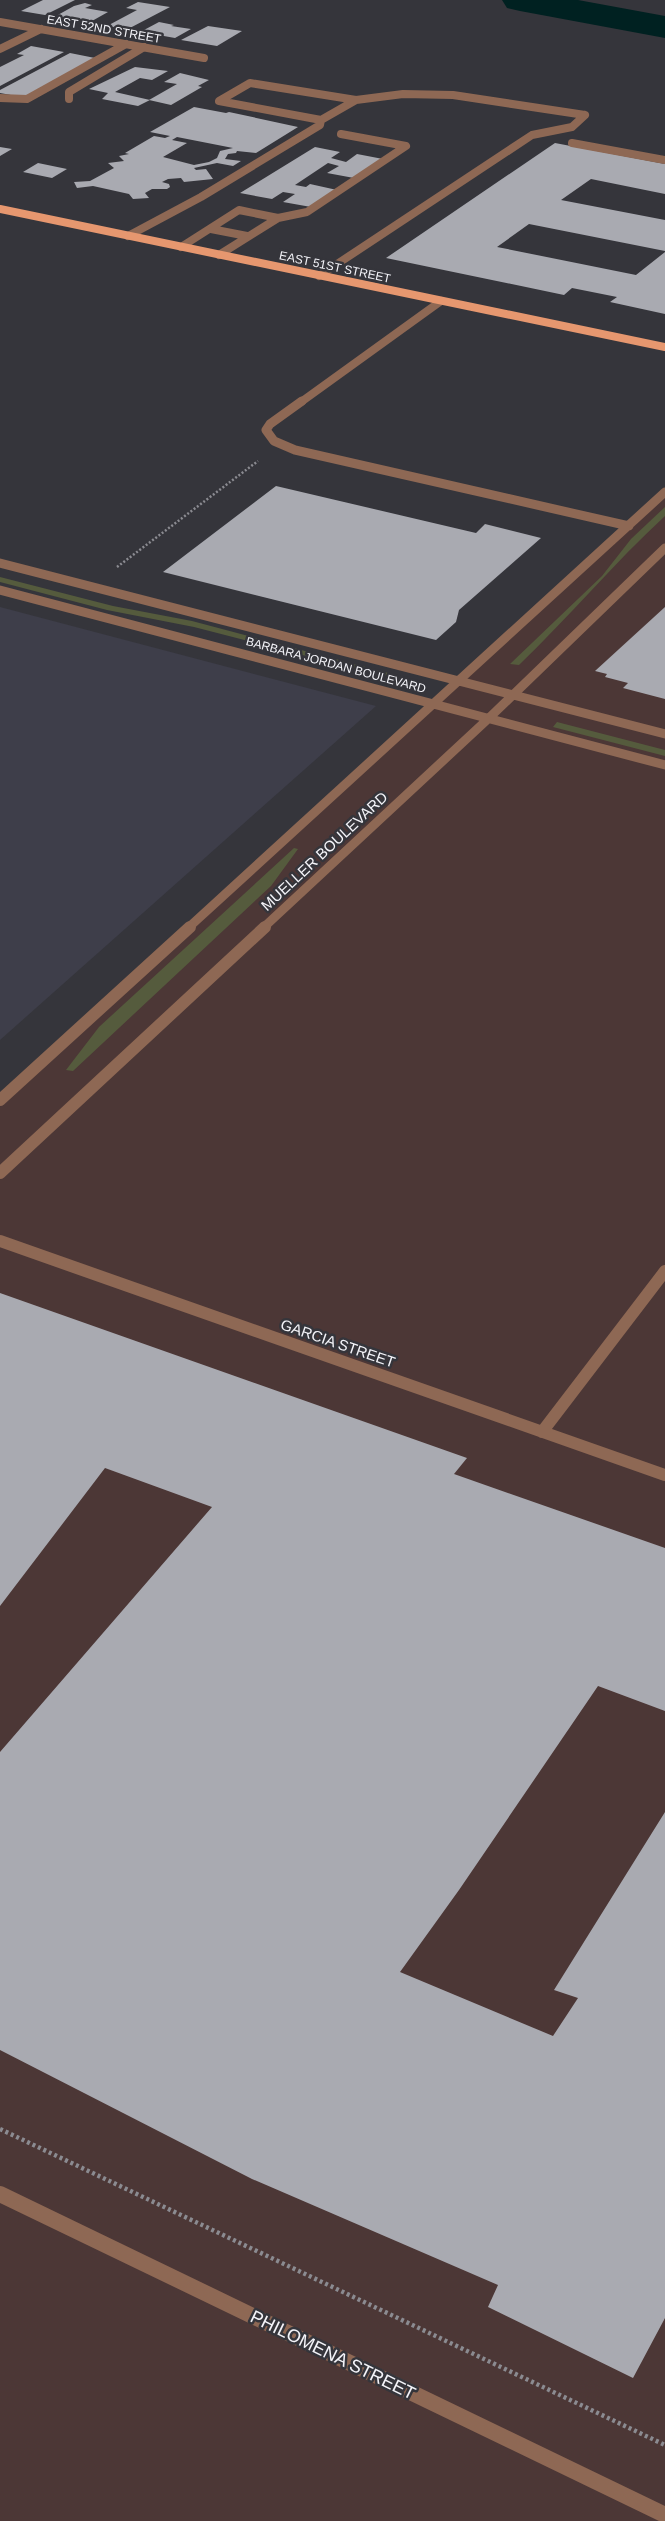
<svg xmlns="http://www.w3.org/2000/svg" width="665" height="2521" font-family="Arial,sans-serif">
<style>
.commercial{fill:#4c3736}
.built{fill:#3e3e4a}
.green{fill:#555b3d}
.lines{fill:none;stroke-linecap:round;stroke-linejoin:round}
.river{fill:#002121;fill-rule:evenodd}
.building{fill:#a9aab1;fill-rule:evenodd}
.path-far1{stroke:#8b8b91;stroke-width:2.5;stroke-dasharray:2 2;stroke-linecap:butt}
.path{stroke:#8b8b91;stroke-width:4.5;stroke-dasharray:3 3;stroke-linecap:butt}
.minor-far3{stroke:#8e6854;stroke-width:8}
.minor-far2{stroke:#8e6854;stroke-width:9}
.minor-far1{stroke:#8e6854;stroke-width:12}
.minor{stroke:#8e6854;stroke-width:16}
.major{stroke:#e6976f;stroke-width:8}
.labels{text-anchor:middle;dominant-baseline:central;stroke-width:5;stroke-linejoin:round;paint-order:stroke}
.far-street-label{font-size:12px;fill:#f4f4f9;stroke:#35353b}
.street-label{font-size:15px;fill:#f4f4f9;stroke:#35353b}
.near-street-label{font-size:18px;fill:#f4f4f9;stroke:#35353b}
</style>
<rect width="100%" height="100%" fill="#35353b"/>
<!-- commercial -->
<path class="commercial" d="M665,497v2024h-665v-1421z"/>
<!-- built -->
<path class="built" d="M0,607l376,99 -376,334z"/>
<!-- green -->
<path class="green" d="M665,507v9c-51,47 -96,101 -146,149l-9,-1 92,-88 29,-37z
M0,577l113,29 79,15 200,53 -9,2 -189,-49 -87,-17 -107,-28z
M557,722l108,28v6l-112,-29z
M294,848l4,1 -27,37 -14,13 -184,172 -7,-1 33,-43z"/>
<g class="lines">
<!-- river -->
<path class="river" d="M502,0h76l87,16v22l-145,-27 -13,-3z"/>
</g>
<!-- building -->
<path class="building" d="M43,0h32l-30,15 -24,-4z
M138,2l32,5 -42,22 -21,-3 30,-16 -11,-2z
M85,3l7,2 -7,3 23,4 -16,9 -19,-3 -10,6 -16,-3 27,-15z
M159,22l15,3 -3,1 20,3 -16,9 -28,-5 3,-1 -6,-2z
M208,26l34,5 -25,15 -36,-6z
M31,46l33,6 -64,34v-19l24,-12 -7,-1z
M70,53l30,6 -73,39 -27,-5v-3z
M135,67l33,4 -16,9 -12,-2 -25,14 35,8 -12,6 -36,-7 6,-6 -19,-4z
M180,73l29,7 -11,6 4,1 -31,18 -22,-5 28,-16 -13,-2z
M194,107l32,6 3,-1 69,15 -42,26 -19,-2 -1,2 -8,1 -3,5 16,2 -8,5 -16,-3 -23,5 2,2 10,-1 7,10 -29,3 -3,-4 -13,1 -6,3 7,2 1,3 -3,2h-15l-7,4 4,5 -16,1 -4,-5 -36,-8 -16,2 -3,-6 16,-1 24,-13 -6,-5 16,-2 -5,-5 10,-2 -4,-1 29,-17 11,2 5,-2 -20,-4zM177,137l56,11 -13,3 -3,7 -8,4 -15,3 -31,-8 24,-14 -15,-3z
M555,143l110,21v30l-74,-15 -30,21 104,20v31l-136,-27 -32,23 139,28 29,-23v62l-55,-12 7,-5 -45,-9 -8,7 -178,-37z
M0,147l12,2 -12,7z
M315,147l25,5 -9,6 15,4 11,-8 26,5 -29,19 -27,-5 12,-7 -11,-3 -33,22 11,2 4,-3 27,6 -26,17 -28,-5 12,-8 -12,-2 -11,7 -32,-6z
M38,163l29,6 -15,9 -29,-6z
M276,486l200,47 9,-9 56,14 -82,72 -3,12 -20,18 -273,-68z
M665,607v92l-42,-11 5,-5 -23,-6 2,-3 -12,-3z
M0,1293l467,165 -13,16 211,74v163l-67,-25 -139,204 -59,82 153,64 25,-38 -24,-8 111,-178v506l-32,60 -145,-71 10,-22 -246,-106 -252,-129v-298l212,-245 -107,-39 -105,138z"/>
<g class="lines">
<!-- path-far1 -->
<path class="path-far1" d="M117,567l141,-106"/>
<!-- path -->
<path class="path" d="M0,2129l665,316"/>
<!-- minor-far3 -->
<path class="minor-far3" d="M0,22l204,36
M0,49l41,-20
M250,83l106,17 -35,20 -102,-19z
M0,98l27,1 99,-55
M69,99v-7l75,-45
M356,100l47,-6 50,1 132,20
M572,143l93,17
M278,218l29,-6 99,-66 -65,-12
M211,229l36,7
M128,236l73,-39 119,-72 1,-5
M181,247l58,-37 39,8 -59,37
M319,276l213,-141 40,-8 13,-12
M301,402l140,-101"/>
<!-- minor-far2 -->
<path class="minor-far2" d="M302,401l-32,23 -4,6 8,11 21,9 334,76
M0,563l665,171
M0,590l665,175
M188,928l477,-436
M263,928l226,-210 176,-170"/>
<!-- minor-far1 -->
<path class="minor-far1" d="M0,1100l190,-173
M0,1173l265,-246
M0,1241l665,234
M542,1432l123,-161"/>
<!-- minor -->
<path class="minor" d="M0,2194l665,321"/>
<!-- major -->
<path class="major" d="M0,209l665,138"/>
</g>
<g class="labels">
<!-- far-street labels -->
<g class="far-street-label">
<text transform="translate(104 29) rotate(10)">EAST 52ND STREET</text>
<text transform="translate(335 267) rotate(12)">EAST 51ST STREET</text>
<text transform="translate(336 665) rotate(15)">BARBARA JORDAN BOULEVARD</text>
</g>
<!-- street labels -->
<g class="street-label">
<text transform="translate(324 851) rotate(-43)">MUELLER BOULEVARD</text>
<text transform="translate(338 1343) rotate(19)">GARCIA STREET</text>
</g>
<!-- near-street labels -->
<g class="near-street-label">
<text transform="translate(333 2355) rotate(26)">PHILOMENA STREET</text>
</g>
</g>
</svg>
